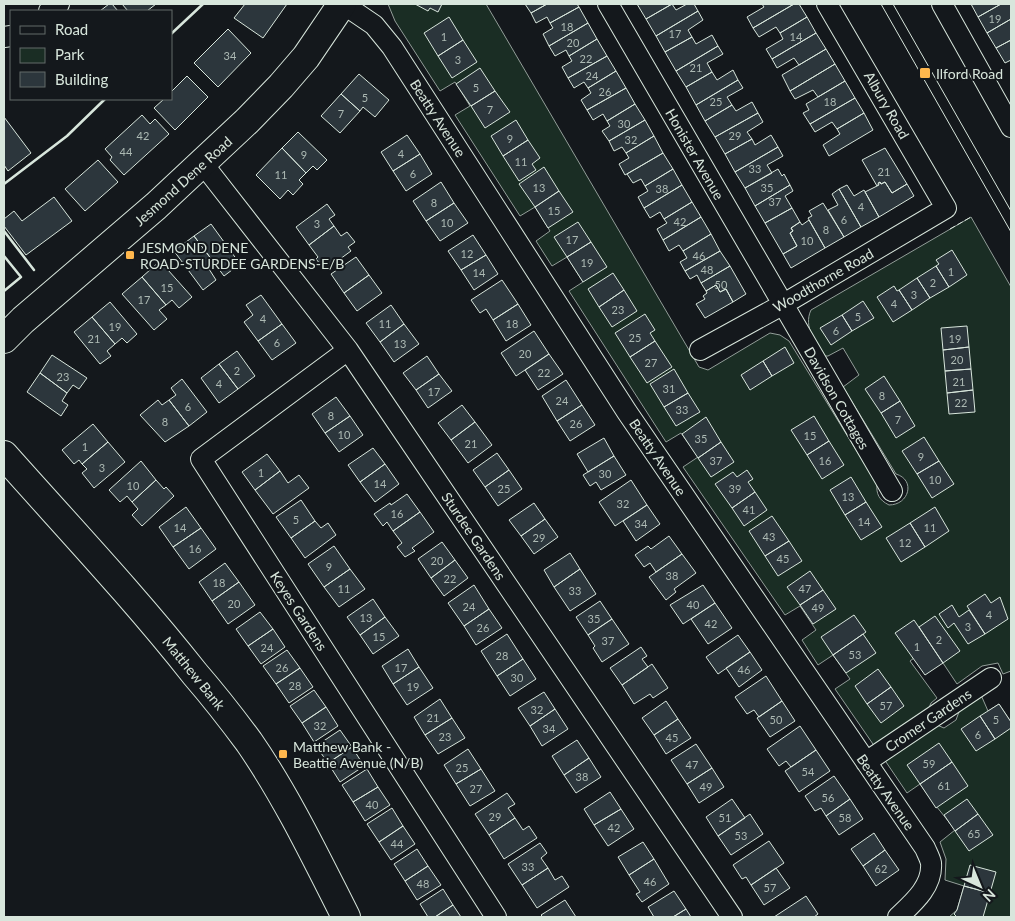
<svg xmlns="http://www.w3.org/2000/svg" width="1015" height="921" font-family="Lato,sans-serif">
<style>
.green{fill:#1a2d24;stroke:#939e99}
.building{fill:#2c363c;stroke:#d8e6dc}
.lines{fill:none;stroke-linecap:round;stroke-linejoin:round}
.minor-casing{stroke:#d8e6dc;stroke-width:22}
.primary-casing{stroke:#d8e6dc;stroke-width:30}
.minor{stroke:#14181c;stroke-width:20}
.primary{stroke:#14181c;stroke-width:28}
.tram{stroke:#d8e6dc;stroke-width:1}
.fence{stroke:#d8e6dc;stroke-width:1;stroke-dasharray:6 2.5;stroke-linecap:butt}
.wall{stroke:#d8e6dc;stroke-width:2.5}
.poi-dot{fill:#ffb74d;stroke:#14181c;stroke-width:2}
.labels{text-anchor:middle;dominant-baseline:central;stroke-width:4;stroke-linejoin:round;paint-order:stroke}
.number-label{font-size:11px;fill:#adbab4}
.poi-label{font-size:14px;fill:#d8e6dc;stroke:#14181c;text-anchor:start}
.street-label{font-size:14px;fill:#d8e6dc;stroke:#14181c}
</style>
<rect width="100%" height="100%" fill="#14181c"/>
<!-- green -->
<path class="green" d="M388,4h98l213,363 9,3 62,-37 10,2 9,6 88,143c-1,10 2,16 12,21 20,0 27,-25 7,-31l-53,-87 16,-12 -16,-27 -15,8h-4c-8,-14 -21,-29 -13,-46l160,-93 40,70v384l-8,3 -5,-11 -16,3 -25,18 -14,-21 -29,-5 -4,3 27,37 -6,5 -4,9 -52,35 -40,-58 15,-10 -17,-24 -15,10 -16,-25 14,-10 -16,-24 -15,9 -102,-148 15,-10 -17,-24 -15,9 -97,-151 14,-9 -16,-25 -15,9 -16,-25 14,-10 -15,-24 -15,9 -65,-101 15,-9 -15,-24 -15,9 -45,-70z
M981,695l7,16 11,-7 12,18v195h-62l8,-7 7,-24 -19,-6 1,-21 -6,-17 15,-12c-11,-15 -24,-29 -35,-46l-13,9 -23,-34 53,-34 7,3 12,-8 4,-11z"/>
<!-- building -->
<path class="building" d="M109,4h3l6,7h-18z
M122,4h34l-9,7h-19z
M245,4h42l-24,34 -29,-20z
M415,4h27l-4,8 -8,-4 -2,3z
M525,4h22l-16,9z
M547,4h30l2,3 -29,16 -3,-6 -11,6 -5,-10z
M637,4h35l-26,15z
M672,4l4,6 11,-6h7l4,7 -42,25 -10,-17z
M762,4h32l-41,24 -6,-11 17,-10z
M794,4h5l8,13 -27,16 -4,-6 -17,10 -6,-9z
M971,4h30l-23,13z
M1001,4h10v15l-24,14 -9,-16z
M579,7l9,16 -39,23 -6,-12 10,-6 -3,-5z
M698,11l5,9 -15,10 4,7 -27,15 -9,-16z
M449,17l14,23 -25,16 -14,-23z
M807,17l9,16 -44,26 -6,-10 17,-10 -3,-6z
M1011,19v21l-15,8 -9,-15z
M588,23l9,16 -28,17 -3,-6 -11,6 -6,-10z
M228,29l23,24 -33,34 -24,-24z
M816,33l10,16 -27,16 -5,-7 -17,10 -5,-9z
M712,35l6,11 -42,25 -11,-19 27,-15 4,7z
M597,39l10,17 -39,22 -6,-11 10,-6 -3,-5z
M463,40l14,22 -25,16 -14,-22z
M1011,40v20l-6,3 -9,-15z
M718,46l5,8 -16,9 5,9 -26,15 -10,-16z
M826,49l9,15 -45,27 -8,-16z
M607,56l9,15 -28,17 -4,-6 -10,6 -6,-10z
M835,64l10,17 -27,16 -5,-7 -18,9 -5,-8z
M480,68l15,23 -24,15 -15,-22z
M733,70l5,10 -42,25 -10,-18 26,-15 5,8z
M616,71l10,17 -39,22 -6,-10 10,-7 -3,-5z
M359,74l30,26 -14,17 -12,-10 -3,4 -19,-17z
M187,76l21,21 -33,33 -21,-22 10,-9h7v-7z
M738,80l5,8 -16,9 5,8 -27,16 -9,-16z
M845,81l10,17 -45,26 -7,-11 6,-3 -3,-6z
M626,88l9,16 -28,17 -4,-7 -10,6 -6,-10z
M495,91l15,21 -25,16 -14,-22z
M341,94l19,17 -20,22 -19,-17z
M855,98l9,15 -27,16 -5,-7 -17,10 -5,-8z
M752,102l6,11 -43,24 -10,-16 27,-16 4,6z
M635,104l10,16 -36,21 -7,-10 8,-5 -3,-5z
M758,113l5,9 -16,10 5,7 -27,15 -10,-17z
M864,113l9,17 -44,26 -6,-11 17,-11 -3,-5z
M142,115l8,9 5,-5 14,15 -45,41 -14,-15 2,-3 -7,-8z
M4,117l27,36 -23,18 -4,-6z
M516,120l12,20 -25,16 -12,-20z
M645,120l9,16 -28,17 -4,-6 -8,4 -5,-10z
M298,132l29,28 -10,10 -4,-4 -7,7 -24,-25z
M407,135l13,19 -27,17 -12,-19z
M771,135l7,12 -43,25 -10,-18 27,-15 3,6z
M654,136l9,17 -38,22 -6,-11 10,-6 -3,-5z
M528,140l12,18 -8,6 4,6 -17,11 -16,-25z
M778,147l5,9 -16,9 5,8 -27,15 -10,-16z
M282,148l24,25 -7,7 4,4 -10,11 -5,-5 -8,9 -24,-24z
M885,148l22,36 -15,9 -7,-11 -4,2 -1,-2 -3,4 -15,-26z
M663,153l10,16 -28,17 -4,-7 -8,4 -6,-9z
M420,154l12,20 -26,17 -13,-20z
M98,160l20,22 -33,29 -20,-22z
M544,167l15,24 -24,16 -16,-23z
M673,169l9,16 -38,23 -6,-11 10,-6 -3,-5z
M778,169l4,7 2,-2 6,11 -35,21 -10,-18z
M441,182l13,21 -28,18 -13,-20z
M880,182l1,2 4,-2 7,11 15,-9 7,12 -35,21 -14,-25 14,-7 -1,-2z
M682,185l10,17 -28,17 -4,-7 -10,6 -6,-10z
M790,185l3,6 -8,5 7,12 -27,15 -10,-17z
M847,185l7,11 10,-6 15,27 -18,10 -22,-38z
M839,189l22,38 -17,10 -16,-27 10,-5 -6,-11z
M559,191l14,21 -25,16 -13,-21z
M54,197l18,24 -46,34 -22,-29v-7l10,-8 8,10z
M692,202l9,15 -38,23 -6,-11 10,-6 -3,-4z
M454,203l14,20 -28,18 -14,-20z
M823,203l21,34 -19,11 -17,-30 4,-2 -3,-5z
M327,204l8,11 -6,4 5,7 -25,19 -13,-18z
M792,208l8,14 -9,6 2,3 -3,2 7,13 -14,8 -18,-31z
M701,217l10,17 -28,17 -4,-6 -10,6 -6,-11z
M809,220l16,28 -34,20 -8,-14 14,-8 -7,-13 3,-2 -2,-3 9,-6 2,3z
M578,222l13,20 -24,15 -13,-20z
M211,224l29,40 -16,12 -30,-40z
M334,226l7,10 6,-4 8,10 -7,5 3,4 -26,19 -9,-11 2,-2 -9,-12z
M711,234l9,17 -35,20 -5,-9 7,-4 -4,-7z
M473,235l13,20 -25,15 -13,-19z
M194,236l21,28 -6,5 7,11 -13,10 -29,-39z
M591,242l16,25 -24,15 -16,-25z
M952,250l15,25 -18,12 -13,-21 3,-2 -3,-4z
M720,251l10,15 -29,17 -4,-8 -7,4 -5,-8z
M486,255l12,19 -24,16 -13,-20z
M356,257l13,18 -25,18 -13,-19z
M160,261l32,36 -13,11 -7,-8 -6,5 -24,-28z
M730,266l16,28 -13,8 -7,-13 -6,3 -4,-7 -10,6 -5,-8z
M936,266l13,21 -19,11 -13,-20z
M613,273l11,17 -25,17 -11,-18z
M369,275l13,18 -25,18 -13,-18z
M142,277l24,28 -7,5 8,9 -13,11 -32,-36z
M917,278l13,20 -18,12 -13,-20z
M502,280l16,24 -25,16 -7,-11 -6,4 -9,-13z
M716,285l4,7 6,-3 7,13 -28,16 -9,-14 9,-5 -2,-3 4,-3 -1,-2z
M894,286l3,5 2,-1 13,20 -19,12 -16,-25z
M624,290l13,21 -25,16 -13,-20z
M261,295l21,29 -24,17 -14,-19 9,-7 -7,-10z
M863,301l11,17 -22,13 -10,-16z
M110,302l27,32 -10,9 -5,-5 -7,6 -23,-27z
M518,304l13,21 -25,16 -13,-21z
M391,305l13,19 -24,18 -14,-19z
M645,314l10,16 -5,3 5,8 -25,16 -15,-24z
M842,315l10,16 -21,14 -11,-17z
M92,317l23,27 -8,7 4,5 -11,8 -26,-32z
M282,324l14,19 -24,17 -14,-19z
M404,324l15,20 -25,18 -14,-20z
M967,326l2,21 -26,3 -2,-22z
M534,331l15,23 -33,22 -15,-23z
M655,341l17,26 -25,16 -17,-26z
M785,347l9,16 -22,13 -9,-15z
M969,347l2,22 -26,2 -2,-21z
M237,351l18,25 -17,13 -19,-25z
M549,354l14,20 -25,16 -13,-20z
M52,355l35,23 -8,11 -6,-4 -6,8 -27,-20z
M427,356l12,18 -23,16 -13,-17z
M763,361l9,15 -22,14 -9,-15z
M219,364l19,25 -19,14 -18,-25z
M674,369l14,24 -24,14 -14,-23z
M971,369l2,21 -26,3 -2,-22z
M40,373l27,20 -5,8 6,4 -7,11 -34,-24z
M439,374l13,17 -24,17 -12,-18z
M884,376l16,25 -19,12 -16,-24z
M182,379l25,33 -18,14 -20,-26 7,-5 -5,-7z
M566,380l16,25 -25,16 -15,-25z
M973,390l2,22 -26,2 -2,-21z
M688,393l12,19 -24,14 -12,-19z
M336,397l14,19 -25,17 -13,-19z
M158,400l4,5 7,-5 20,26 -24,16 -25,-27z
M900,401l15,25 -19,12 -15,-25z
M462,405l13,17 -24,18 -13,-17z
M582,405l13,20 -25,16 -13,-20z
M350,416l13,19 -24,17 -14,-19z
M814,416l15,25 -22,14 -16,-25z
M706,417l15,25 -23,16 -16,-24z
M475,422l17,23 -24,18 -17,-23z
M93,424l15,18 -26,22 -3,-4 -5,4 -12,-14z
M924,437l15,24 -22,13 -15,-23z
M604,438l10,18 -26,16 -11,-18z
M829,441l15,24 -22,14 -15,-24z
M108,442l17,20 -31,26 -12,-15 5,-4 -5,-5z
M721,442l13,20 -23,15 -13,-19z
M373,448l12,16 -25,18 -12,-17z
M497,453l12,17 -24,17 -12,-17z
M267,454l13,17 -25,19 -13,-18z
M614,456l12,19 -25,15 -5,-8 -6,4 -7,-11z
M141,461l15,19 -24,22 -5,-6 -7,6 -11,-12z
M939,461l15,23 -22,14 -15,-24z
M385,464l14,20 -24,18 -15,-20z
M509,470l13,19 -24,17 -13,-19z
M747,470l6,9 -5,3 7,10 -23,16 -17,-24 18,-12 4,5z
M280,471l8,12 11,-8 10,13 -36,26 -18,-24z
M851,477l15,25 -21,13 -15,-25z
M156,480l8,9 2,-2 8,9 -32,30 -10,-11 6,-6 -6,-7z
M631,480l16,25 -32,21 -16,-24z
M755,492l12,18 -23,16 -12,-18z
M407,494l13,18 -27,19 -6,-9 -4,4 -9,-12 16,-11 1,2z
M301,500l14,21 -24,17 -15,-21z
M866,502l16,25 -21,13 -16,-25z
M534,503l11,16 -24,17 -12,-16z
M647,505l13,19 -24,17 -13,-20z
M186,507l15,21 -28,19 -14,-20z
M935,507l14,24 -24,16 -15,-24z
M420,512l14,20 -22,16 3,3 -10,6 -8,-10 5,-4 -9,-12z
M772,516l17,25 -24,15 -16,-25z
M545,519l13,18 -24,17 -13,-18z
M315,521l6,7 7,-5 8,12 -31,23 -14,-20z
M910,523l15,24 -24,15 -15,-24z
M201,528l15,21 -27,20 -16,-22z
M669,536l13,18 -26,18 -6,-9 -6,4 -9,-12 13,-9 3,3z
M789,541l13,20 -24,15 -13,-20z
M442,542l13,18 -24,18 -13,-19z
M334,546l16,23 -26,18 -16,-23z
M570,553l10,16 -26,18 -10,-17z
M682,554l14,19 -22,16 2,3 -10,8 -17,-23z
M455,560l13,18 -24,18 -13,-18z
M225,563l14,19 -27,19 -13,-19z
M350,569l15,20 -26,18 -15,-20z
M580,569l16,25 -26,17 -16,-24z
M810,571l13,19 -23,15 -13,-18z
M239,582l16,23 -27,19 -16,-23z
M474,585l15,24 -25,17 -16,-23z
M703,585l12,18 -32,21 -13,-19z
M823,590l13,19 -23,15 -13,-19z
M985,594l6,9 9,-6 8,22 -23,15 -18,-28z
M373,599l12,18 -25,18 -13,-18z
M600,601l12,18 -24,16 -12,-18z
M715,603l17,25 -24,16 -17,-25z
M952,605l7,12 10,-7 16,24 -17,10 -14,-21 -6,5 -9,-14z
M489,609l13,19 -26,17 -12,-19z
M260,612l13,17 -25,17 -12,-17z
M854,615l12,17 -33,23 -12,-18z
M935,616l25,35 -17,12 -24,-36z
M385,617l14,19 -26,18 -13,-19z
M612,619l17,25 -27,18 -9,-14 2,-2 -7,-11z
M914,620l29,43 -18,12 -30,-42z
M273,629l12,18 -24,17 -13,-18z
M507,634l16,25 -26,17 -16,-25z
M863,634l13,19 -30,20 -13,-18z
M738,635l12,17 -32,22 -12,-17z
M641,647l6,9 -5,3 6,8 -26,18 -12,-17z
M408,649l11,18 -26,17 -11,-18z
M287,650l13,18 -24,16 -13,-18z
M750,652l12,18 -23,17 -13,-19z
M523,659l13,20 -26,17 -13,-20z
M652,664l16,24 -15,10 -3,-4 -16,10 -12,-19z
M419,667l14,21 -26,17 -14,-21z
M300,668l13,19 -24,16 -13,-19z
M878,669l13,18 -24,17 -12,-18z
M766,676l16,25 -23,16 -5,-7 -7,4 -12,-17z
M891,687l13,19 -23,17 -14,-19z
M314,690l12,17 -24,16 -12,-17z
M544,692l11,17 -25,17 -12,-18z
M440,699l12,19 -27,17 -11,-18z
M666,701l12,18 -24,16 -12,-17z
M782,701l13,20 -25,16 -13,-19z
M999,704l12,18v6l-16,11 -15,-23z
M326,707l12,19 -24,16 -12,-19z
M555,709l13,20 -26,17 -12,-20z
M980,716l15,23 -19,12 -15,-22z
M452,718l13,20 -27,16 -13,-19z
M678,719l13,19 -25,16 -12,-19z
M800,726l16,24 -25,17 -5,-6 -7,5 -12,-17z
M340,730l12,17 -24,16 -12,-17z
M577,740l12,18 -25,17 -12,-19z
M939,743l13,19 -32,22 -13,-19z
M696,744l16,24 -25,16 -16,-24z
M352,747l12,19 -24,16 -12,-19z
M468,749l13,20 -25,15 -12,-19z
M816,750l14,21 -31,21 -14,-21z
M589,758l12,19 -25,16 -12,-18z
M952,762l16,24 -32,22 -16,-24z
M712,768l12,19 -25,16 -12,-19z
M367,769l11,18 -25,15 -11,-17z
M481,769l14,22 -25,15 -14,-22z
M834,776l16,23 -24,17 -5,-8 -6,3 -10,-15z
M378,787l12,18 -25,16 -12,-19z
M610,792l11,17 -27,16 -10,-16z
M507,793l8,11 -7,4 7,10 -26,17 -14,-21z
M732,799l13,19 -27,18 -12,-19z
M850,799l13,20 -24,16 -13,-19z
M967,799l11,15 -23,17 -11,-16z
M392,808l11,18 -24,16 -12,-18z
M621,809l13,20 -26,17 -14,-21z
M750,814l13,20 -32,21 -13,-19z
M978,814l15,21 -24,16 -14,-20z
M515,818l8,12 6,-4 8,12 -33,21 -15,-24z
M403,826l12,18 -24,16 -12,-18z
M874,833l11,17 -22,16 -12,-17z
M769,841l15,22 -33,22 -5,-8 -4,2 -9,-14z
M643,842l11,17 -25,16 -11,-18z
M540,843l7,10 -6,5 7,10 -26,17 -14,-21z
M417,849l11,17 -23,15 -11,-17z
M885,850l14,20 -23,16 -13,-20z
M654,859l15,25 -27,18 -6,-8 4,-2 -11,-17z
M970,865l26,7 -6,21 -26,-7z
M428,866l13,19 -24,15 -12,-19z
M548,868l7,12 7,-4 7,11 -32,21 -15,-23z
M776,868l14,20 -26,17 -13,-20z
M964,886l26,7 -7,24h-26l-3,-3 3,-4z
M443,889l10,16 -18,12h-7l-8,-13z
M674,891l12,18 -13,8h-19l-6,-10z
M806,896l12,18 -4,3h-40z
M565,900l11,17h-33l-2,-2z
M453,905l8,12h-26z
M686,909l5,8h-18z"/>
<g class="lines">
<defs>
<path id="minor" d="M343,4l31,21 18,22 235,365 298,436c2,5 5,10 6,15 2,23 -18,40 -33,54
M608,4l284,487
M942,4l69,123
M49,11l10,-7
M4,37l7,-1
M203,164l145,186 384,567
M348,350l-147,109 295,458
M700,350l82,-45 164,-97 -119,-204
M866,762l125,-84"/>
<path id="primary" d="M4,339l19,-19 133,-114 91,-85 34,-35 25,-29 36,-53
M4,455c64,72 131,143 191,219 19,22 37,45 54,68 38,55 67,116 97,175"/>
</defs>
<!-- minor casing -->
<use href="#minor" class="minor-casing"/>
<!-- primary casing -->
<use href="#primary" class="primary-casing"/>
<!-- minor -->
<use href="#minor" class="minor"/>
<!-- primary -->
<use href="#primary" class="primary"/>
<!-- tram -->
<path class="tram" d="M881,4l130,228
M893,4l118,207"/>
<!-- fence -->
<path class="fence" d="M950,229l21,-12"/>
<!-- wall -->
<path class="wall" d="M171,34l32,-30
M4,184l63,-48 38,-37
M4,231l30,39
M4,256l17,21 -17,14"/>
</g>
<!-- markers -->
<g class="poi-dot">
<rect x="919" y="67" width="12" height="12" rx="2.5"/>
<rect x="125" y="250" width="10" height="10" rx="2.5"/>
<rect x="278" y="749" width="10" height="10" rx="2.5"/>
</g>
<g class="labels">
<!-- number labels -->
<g class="number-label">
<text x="995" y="18">19</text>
<text x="567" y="26">18</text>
<text x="675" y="33">17</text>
<text x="444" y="36">1</text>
<text x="796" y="36">14</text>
<text x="573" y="42">20</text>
<text x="230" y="55">34</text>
<text x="586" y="58">22</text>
<text x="458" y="59">3</text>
<text x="696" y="67">21</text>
<text x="592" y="75">24</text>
<text x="476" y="87">5</text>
<text x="605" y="91">26</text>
<text x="365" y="97">5</text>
<text x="716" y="101">25</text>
<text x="830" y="101">18</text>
<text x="490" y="109">7</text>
<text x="341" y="113">7</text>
<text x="624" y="123">30</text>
<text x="143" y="135">42</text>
<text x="735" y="135">29</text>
<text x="510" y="138">9</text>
<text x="631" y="139">32</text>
<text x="126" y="151">44</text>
<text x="401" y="153">4</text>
<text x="304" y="154">9</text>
<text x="521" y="161">11</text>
<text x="755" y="168">33</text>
<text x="884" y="171">21</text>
<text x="413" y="173">6</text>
<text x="281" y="174">11</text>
<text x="539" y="187">13</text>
<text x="767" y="187">35</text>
<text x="662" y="188">38</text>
<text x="775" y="201">37</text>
<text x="434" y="202">8</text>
<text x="861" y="206">4</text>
<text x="554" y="210">15</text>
<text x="844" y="219">6</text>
<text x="680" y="221">42</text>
<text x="447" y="222">10</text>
<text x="317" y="223">3</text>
<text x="826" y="229">8</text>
<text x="572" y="239">17</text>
<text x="807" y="240">10</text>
<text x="467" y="253">12</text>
<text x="699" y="255">46</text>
<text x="587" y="262">19</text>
<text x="707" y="269">48</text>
<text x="951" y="271">1</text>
<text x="479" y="272">14</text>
<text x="933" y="282">2</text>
<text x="721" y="284">50</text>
<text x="167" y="287">15</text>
<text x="914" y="294">3</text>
<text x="144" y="299">17</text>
<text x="894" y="303">4</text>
<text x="618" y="309">23</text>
<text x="858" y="316">5</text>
<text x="263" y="318">4</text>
<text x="385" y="323">11</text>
<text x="512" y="323">18</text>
<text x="115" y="326">19</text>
<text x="836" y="330">6</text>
<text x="635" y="337">25</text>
<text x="94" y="338">21</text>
<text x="955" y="338">19</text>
<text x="277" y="342">6</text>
<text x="400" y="343">13</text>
<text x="525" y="353">20</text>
<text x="957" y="359">20</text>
<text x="651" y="362">27</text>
<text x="237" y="370">2</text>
<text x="544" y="372">22</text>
<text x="63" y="376">23</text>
<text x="959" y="381">21</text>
<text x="219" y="383">4</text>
<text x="669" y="388">31</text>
<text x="434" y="391">17</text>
<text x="882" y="395">8</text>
<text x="562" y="400">24</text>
<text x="961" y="402">22</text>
<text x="188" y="406">6</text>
<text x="682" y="409">33</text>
<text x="331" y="415">8</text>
<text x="898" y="419">7</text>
<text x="165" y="421">8</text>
<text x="576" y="423">26</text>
<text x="344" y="434">10</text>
<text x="810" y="435">15</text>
<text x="701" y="438">35</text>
<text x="471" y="443">21</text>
<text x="85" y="446">1</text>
<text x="921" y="456">9</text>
<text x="716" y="460">37</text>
<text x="825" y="460">16</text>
<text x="102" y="467">3</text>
<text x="261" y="472">1</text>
<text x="605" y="473">30</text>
<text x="935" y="479">10</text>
<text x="380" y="483">14</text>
<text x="133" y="485">10</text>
<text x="504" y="488">25</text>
<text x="735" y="488">39</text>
<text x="848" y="496">13</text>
<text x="623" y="503">32</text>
<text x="749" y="509">41</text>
<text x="397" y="513">16</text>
<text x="296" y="519">5</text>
<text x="864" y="521">14</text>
<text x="641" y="523">34</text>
<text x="180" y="527">14</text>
<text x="930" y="527">11</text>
<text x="769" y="536">43</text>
<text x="539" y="537">29</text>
<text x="905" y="542">12</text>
<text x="195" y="548">16</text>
<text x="783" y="558">45</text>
<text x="437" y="560">20</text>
<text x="329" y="566">9</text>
<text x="672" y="575">38</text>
<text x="450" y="578">22</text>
<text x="219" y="582">18</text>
<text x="344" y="588">11</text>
<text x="805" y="588">47</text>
<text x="575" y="590">33</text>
<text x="234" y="603">20</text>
<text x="693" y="604">40</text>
<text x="469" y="606">24</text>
<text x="818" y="607">49</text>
<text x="989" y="614">4</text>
<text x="366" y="617">13</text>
<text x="594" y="618">35</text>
<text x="711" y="623">42</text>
<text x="968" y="626">3</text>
<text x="483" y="627">26</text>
<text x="379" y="636">15</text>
<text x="939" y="639">2</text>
<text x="608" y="640">37</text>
<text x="917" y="646">1</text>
<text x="267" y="647">24</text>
<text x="855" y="654">53</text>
<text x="502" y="655">28</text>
<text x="282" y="667">26</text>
<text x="401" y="667">17</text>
<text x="744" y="669">46</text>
<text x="517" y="677">30</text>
<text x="295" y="685">28</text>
<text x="413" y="686">19</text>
<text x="886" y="705">57</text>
<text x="537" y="709">32</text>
<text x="433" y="717">21</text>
<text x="776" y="719">50</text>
<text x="996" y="719">5</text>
<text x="320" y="725">32</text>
<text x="549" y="728">34</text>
<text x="978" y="734">6</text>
<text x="445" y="736">23</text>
<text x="672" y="737">45</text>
<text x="929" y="763">59</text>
<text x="692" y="764">47</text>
<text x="462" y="767">25</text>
<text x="808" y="771">54</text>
<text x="582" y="776">38</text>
<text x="944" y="785">61</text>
<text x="706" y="786">49</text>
<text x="476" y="788">27</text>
<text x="828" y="797">56</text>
<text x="372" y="804">40</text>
<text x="495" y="816">29</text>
<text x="725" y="817">51</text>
<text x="845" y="817">58</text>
<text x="614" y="827">42</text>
<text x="974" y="833">65</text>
<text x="741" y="835">53</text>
<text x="397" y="843">44</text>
<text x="528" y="866">33</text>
<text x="881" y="868">62</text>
<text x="650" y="881">46</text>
<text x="423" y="883">48</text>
<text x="770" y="887">57</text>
</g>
<!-- poi labels -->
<g class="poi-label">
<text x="936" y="73">Ilford Road</text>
<text x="140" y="247">JESMOND DENE<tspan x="140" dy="16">ROAD-STURDEE GARDENS-E/B</tspan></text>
<text x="293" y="746">Matthew Bank -<tspan x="293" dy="16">Beattie Avenue (N/B)</tspan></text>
</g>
<!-- street labels -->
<g class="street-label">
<text transform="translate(887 105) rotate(60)">Albury Road</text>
<text transform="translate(438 118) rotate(57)">Beatty Avenue</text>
<text transform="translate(695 154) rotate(60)">Honister Avenue</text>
<text transform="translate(183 181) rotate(-42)">Jesmond Dene Road</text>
<text transform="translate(823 280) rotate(-30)">Woodthorne Road</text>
<text transform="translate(837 398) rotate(60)">Davidson Cottages</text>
<text transform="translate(658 457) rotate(56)">Beatty Avenue</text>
<text transform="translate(474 536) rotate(56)">Sturdee Gardens</text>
<text transform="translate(299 611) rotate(57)">Keyes Gardens</text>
<text transform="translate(194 673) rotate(51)">Matthew Bank</text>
<text transform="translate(928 720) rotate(-34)">Cromer Gardens</text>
<text transform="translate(886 792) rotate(55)">Beatty Avenue</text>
</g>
</g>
<!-- border -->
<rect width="1015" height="921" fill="none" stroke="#d8e6dc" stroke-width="10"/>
<!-- legend -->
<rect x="10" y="10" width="162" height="90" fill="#14181c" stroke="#626a69"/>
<rect x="20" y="26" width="25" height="8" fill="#14181c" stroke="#626a69"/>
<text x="55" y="35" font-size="15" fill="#d8e6dc">Road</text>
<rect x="20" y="48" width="25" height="15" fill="#1a2d24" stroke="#626a69"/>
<text x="55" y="60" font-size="15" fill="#d8e6dc">Park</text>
<rect x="20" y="72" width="25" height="15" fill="#2c363c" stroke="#626a69"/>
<text x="55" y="85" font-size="15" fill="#d8e6dc">Building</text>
<!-- north arrow -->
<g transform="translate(980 886) rotate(136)" stroke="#14181c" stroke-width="4" paint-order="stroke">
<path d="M0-4L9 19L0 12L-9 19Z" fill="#d8e6dc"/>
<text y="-8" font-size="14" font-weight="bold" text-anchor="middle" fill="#d8e6dc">N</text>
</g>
</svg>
